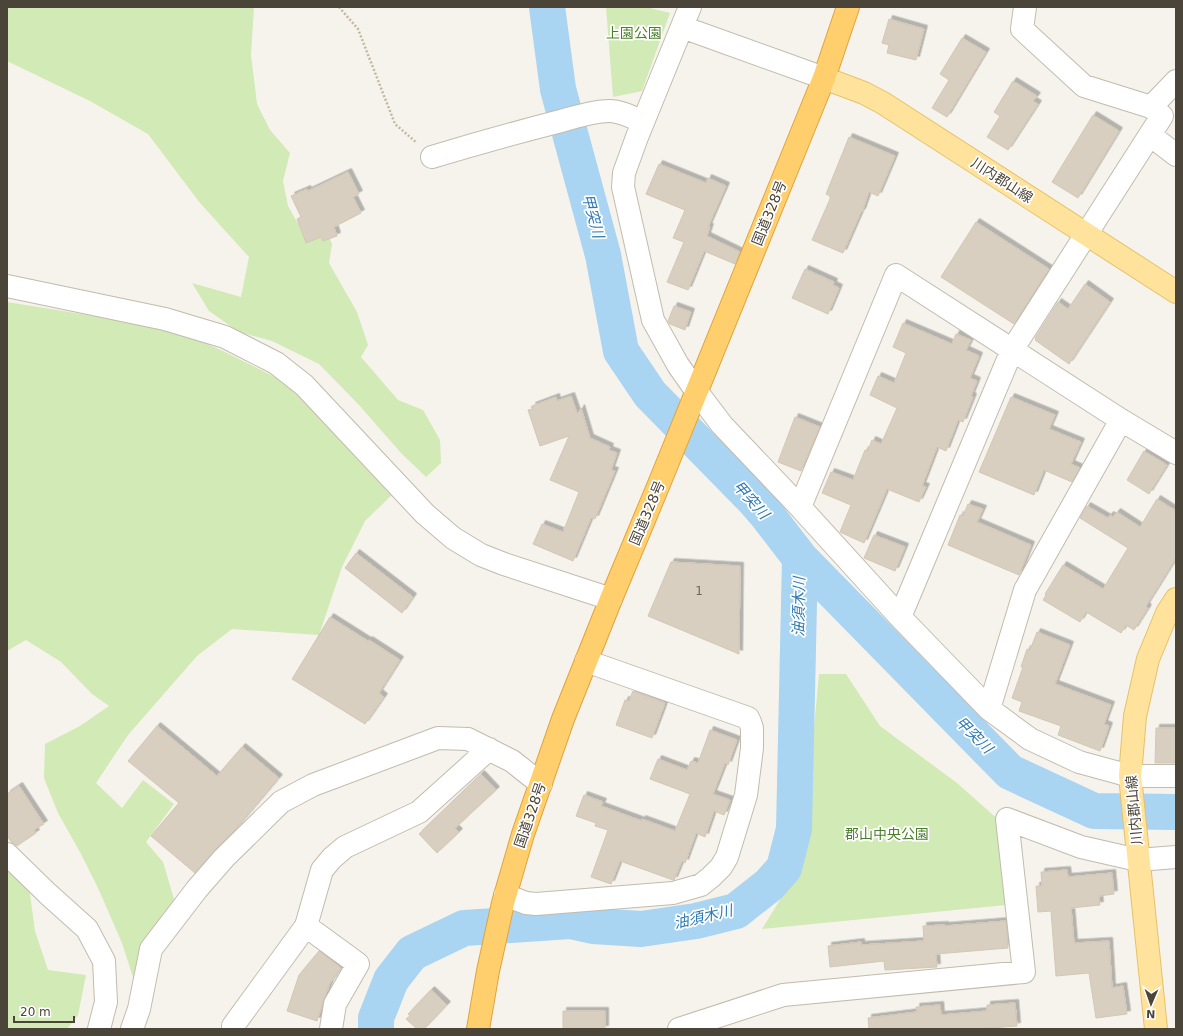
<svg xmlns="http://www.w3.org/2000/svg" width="1183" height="1036" font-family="'DejaVu Sans','Noto Sans JP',sans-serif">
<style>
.green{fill:#d2eab5}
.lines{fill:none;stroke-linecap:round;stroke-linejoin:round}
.river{stroke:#a9d4f2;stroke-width:36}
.building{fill:#d8cfc1;stroke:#d3c7b4;filter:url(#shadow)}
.street-casing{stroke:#c2bbae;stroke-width:24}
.primary-casing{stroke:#e6c16a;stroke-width:24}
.highway-casing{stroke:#e0a43c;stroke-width:24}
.path{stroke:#c4b79f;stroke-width:2.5;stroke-dasharray:2 2;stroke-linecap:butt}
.street{stroke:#fff;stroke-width:22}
.primary{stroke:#ffe39c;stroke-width:22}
.highway{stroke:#ffcf6e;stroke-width:22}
.labels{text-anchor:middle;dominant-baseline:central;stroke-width:3.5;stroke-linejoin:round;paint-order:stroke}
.number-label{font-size:12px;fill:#6e675b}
.park-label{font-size:14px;fill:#4a7f2a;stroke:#fff}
.street-label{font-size:14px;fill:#4b4439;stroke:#fff}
.water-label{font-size:15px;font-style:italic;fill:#2e7ab2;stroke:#fff}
</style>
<defs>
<filter id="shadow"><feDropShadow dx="3.5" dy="-3.5" stdDeviation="0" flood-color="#0004"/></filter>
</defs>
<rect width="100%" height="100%" fill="#f6f3ec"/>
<!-- green -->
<path class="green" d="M7,7h247l-3,48 6,49 13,26 20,23 -7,28 5,25 13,23 28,8 3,7 -3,19 28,49 11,33 -7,12 37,43 25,10 17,30 1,23 -15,14 -25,-24 -42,-48 -40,-41 -47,-23 -33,-9 -30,-21 -17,-28 49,14 8,-40 -49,-54 -52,-69 -58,-33 -83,-40z
M606,7h40l24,6 -28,78 -29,6z
M7,302l167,27 49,22 66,33 108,106 -32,31 -23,46 -23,68 -87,-6 -35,27 -69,79 -32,48 26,25 21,-28 31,24 -28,38 17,20 11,37 -13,37 -24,54 -15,-47 -24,-55 -17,-34 -23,-41 -14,-35 1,-34 35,-18 29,-20 -17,-12 -31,-32 -35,-22 -19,11z
M819,674h27l34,52 77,57 44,39 5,83 -244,24 39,-63z
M7,859l21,21 7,51 13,39 38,5 -8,40 -11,14h-60z"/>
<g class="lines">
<!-- river -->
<path class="river" d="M547,7l11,82 45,166 18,96 29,43 104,106 13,15 33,43 210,214 84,39 82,1
M376,1029v-11l15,-38 21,-27 52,-25 106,-7 23,5 48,3 55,-8 40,-10 33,-26 15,-17 10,-39 6,-271"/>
</g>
<!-- building -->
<path class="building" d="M889,19l35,10 -8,31 -29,-7 2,-8 -7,-2z
M962,38l24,14 -39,65 -15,-9 17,-28 -9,-6z
M1013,81l24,15 -4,5 5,3 -30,46 -21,-13 13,-21 -6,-4z
M1093,115l26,16 -41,67 -26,-16z
M849,137l46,19 -17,40 -9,-4 -7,20h-1l-18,41 -31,-13 18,-41v-3l-4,-2z
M659,164l47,19 2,-5 18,8 -18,41h2l-3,9 33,16 -5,12 -31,-13 -16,39 -21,-8 17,-40 -11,-4 12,-28 -39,-16z
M348,172l11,22 -6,3 8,16 -27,14 3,9 -14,5 -2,-4 -15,6 -9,-24 4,-2 -10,-21 16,-7 1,2z
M976,222l73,47 -35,55 -73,-47z
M805,269l29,13 -1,3 6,3 -11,26 -36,-16z
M1085,284l25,18 -41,62 -34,-24 1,-1 -1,-1 23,-36 10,7z
M674,306l17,6 -6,18 -15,-6 -2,-3z
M903,323l49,21 4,-10 15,6 -5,10 13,6 -9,22 7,3 -6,15 2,1 -10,25 -5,-2 -12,31 -9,-4 -15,39 4,1 -7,15 -32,-13 -23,54 -24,-11 11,-27 -29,-12 9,-21 22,8 12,-30 3,1 4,-11 9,4 16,-36 -27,-13 8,-19 16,7 12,-30 -13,-6z
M571,396l6,17 2,-1 2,-4 9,30 20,9 -1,3 8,3 -6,17 4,1 -20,48 -4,-1 -18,43 -40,-17 9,-20 21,8 16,-40 -29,-12 19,-44 -29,10 -12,-36 5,-1 -1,-3 24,-9 1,4z
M1011,397l44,18 -6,14 32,13 -10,22 9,4 -8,14 -28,-12 -10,25 -55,-23z
M795,417l25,10 -19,44 -23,-9z
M1144,451l23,14 -18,29 -22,-14z
M1157,499l19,12v47l-30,48 2,2 -14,22 -8,-5 -5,8 -35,-21 -6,10 -37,-22 3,-5 -1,-1 18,-29 40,24 25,-41 -48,-30 7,-12 21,12 2,-3 3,2 4,-5 23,15z
M968,504l15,5 -6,13 54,23 -12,30 -71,-30 12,-30 3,1z
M874,535l31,12 -10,24 -31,-13z
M356,553l57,44 -11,16 -57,-45z
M671,562l69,4 -1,88 -91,-38z
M330,617l38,24 1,-1 31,20 -21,33 5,4 -19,27 -73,-45z
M1037,632l33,13 -15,39 56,21 -7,19 5,2 -9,25 -42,-16 3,-9 -42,-15 3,-9 -10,-4 11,-31h-2l6,-18 3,1z
M633,691l32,12 -13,35 -36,-13 9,-25 4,1z
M157,726l60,50 25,-29 37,31 -44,52 -20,20 -20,23 -44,-37 28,-33 -51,-42z
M1156,728h20v35h-21z
M710,730l27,10 -9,25 -3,-2 -12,31 17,6 -6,15 -10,-4 -9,26 -9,-4 -11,30 -3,-2 -8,19h-1l-53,-19 -9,23 -20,-7 17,-47 -13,-4 1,-3 -20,-7 8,-21 19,7 -2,4 41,15v-2l33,12 15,-37 -40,-15 8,-20 29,11 4,-9 7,2z
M481,774l15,16 -41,38 4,4 -22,21 -18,-19z
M19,786l25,38 -10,6 2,3 -19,13 -5,-3 -5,-7v-42z
M1067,870l1,7 44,-4 2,21 -15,2 1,9 -29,3 3,35 35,-2 3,47 11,-2 4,28 -31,4 -7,-45 -33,3 -5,-65 -13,1 -2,-26h6l-1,-14z
M1006,921l2,27 -72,6 1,13 -52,3 -1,-9 -54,6 -2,-21 33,-4v3l63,-4 -1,-15 22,-1v1z
M319,951l22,17 -11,15 -7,19 -6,19 -30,-10 12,-36z
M431,990l16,15 -23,24h-7l-11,-10 4,-3 -2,-2z
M1015,1003l2,23 -40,3h-108l-1,-11 49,-6 -1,-5 24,-2 1,10 46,-4v-6z
M563,1011h42v18h-42z"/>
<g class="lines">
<defs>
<path id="street" d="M690,7l-53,130 -13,36 -1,14 30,133 25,45 19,27 25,33 78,82 100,110 89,92 36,-119 96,-170
M682,27l142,51
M1151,107l25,-26
M1150,135l26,20
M432,157c43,-13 86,-25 129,-36 15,-4 32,-10 48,-10 12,0 23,6 34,11
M7,286l158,33 60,18 51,26 28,22 121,129 28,24 28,17 23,9 107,35
M800,507l96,-232 225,145 55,33
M900,617l112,-267 150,-234 -11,-9 -67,-21 -62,-57 3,-22
M989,709l41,30 49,23 51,14h46
M7,854l41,40 39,35 17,32 2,41 -7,27
M505,895l21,8 10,1 137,-11 28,-8 10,-8 10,-10 6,-10 19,-62 6,-47v-20l-2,-6 -2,-4 -162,-57
M306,926l52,38 -23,40 -4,25
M132,1029l7,-20 12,-60 46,-60 27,-31 57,-56 32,-17 125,-47 30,1 44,22 29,23
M233,1029v-3l73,-100 16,-56 10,-12 13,-11 74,-35 70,-63
M679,1029l104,-34 241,-23 -17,-153 74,28 57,13 38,-3"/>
<path id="primary" d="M824,78l40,15 19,10 293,189
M1156,1029l-26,-253 5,-60 13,-57 19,-46 9,-14"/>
<path id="highway" d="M478,1029l10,-58 15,-68 20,-69 40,-115 48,-120 48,-115 165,-406 24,-71"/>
</defs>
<!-- street casing -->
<use href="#street" class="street-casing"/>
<!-- primary casing -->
<use href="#primary" class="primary-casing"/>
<!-- highway casing -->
<use href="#highway" class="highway-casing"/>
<!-- path -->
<path class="path" d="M339,7l19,22 37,95 22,19"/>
<!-- street -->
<use href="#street" class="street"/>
<!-- primary -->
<use href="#primary" class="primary"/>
<!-- highway -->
<use href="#highway" class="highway"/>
</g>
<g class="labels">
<!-- number labels -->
<g class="number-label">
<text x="699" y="591">1</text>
</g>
<!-- park labels -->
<g class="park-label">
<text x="634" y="33">上園公園</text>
<text x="887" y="834">郡山中央公園</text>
</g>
<!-- street labels -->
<g class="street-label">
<text transform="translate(1002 180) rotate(33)">川内郡山線</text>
<text transform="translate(769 213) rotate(-68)">国道328号</text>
<text transform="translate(647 513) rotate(-67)">国道328号</text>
<text transform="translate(1134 810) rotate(-95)">川内郡山線</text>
<text transform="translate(530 815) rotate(-71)">国道328号</text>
</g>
<!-- water labels -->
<g class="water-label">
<text transform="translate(593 216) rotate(75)">甲突川</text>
<text transform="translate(751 500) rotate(48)">甲突川</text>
<text transform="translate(799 607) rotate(-89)">油須木川</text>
<text transform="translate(974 735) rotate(45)">甲突川</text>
<text transform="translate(703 917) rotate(-13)">油須木川</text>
</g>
</g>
<!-- border -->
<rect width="1183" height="1036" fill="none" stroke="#4b4439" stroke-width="16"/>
<!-- north arrow -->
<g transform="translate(1151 1004) rotate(182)" stroke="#ffffff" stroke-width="3" paint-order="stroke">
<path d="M0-3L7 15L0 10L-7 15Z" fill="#4b4439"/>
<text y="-6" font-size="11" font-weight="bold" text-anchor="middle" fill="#4b4439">N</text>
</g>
<!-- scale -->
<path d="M14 1016v6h60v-6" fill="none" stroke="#4b4439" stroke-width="2"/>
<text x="20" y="1016" font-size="12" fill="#4b4439" stroke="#ffffff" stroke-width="3" paint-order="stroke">20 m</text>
</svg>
